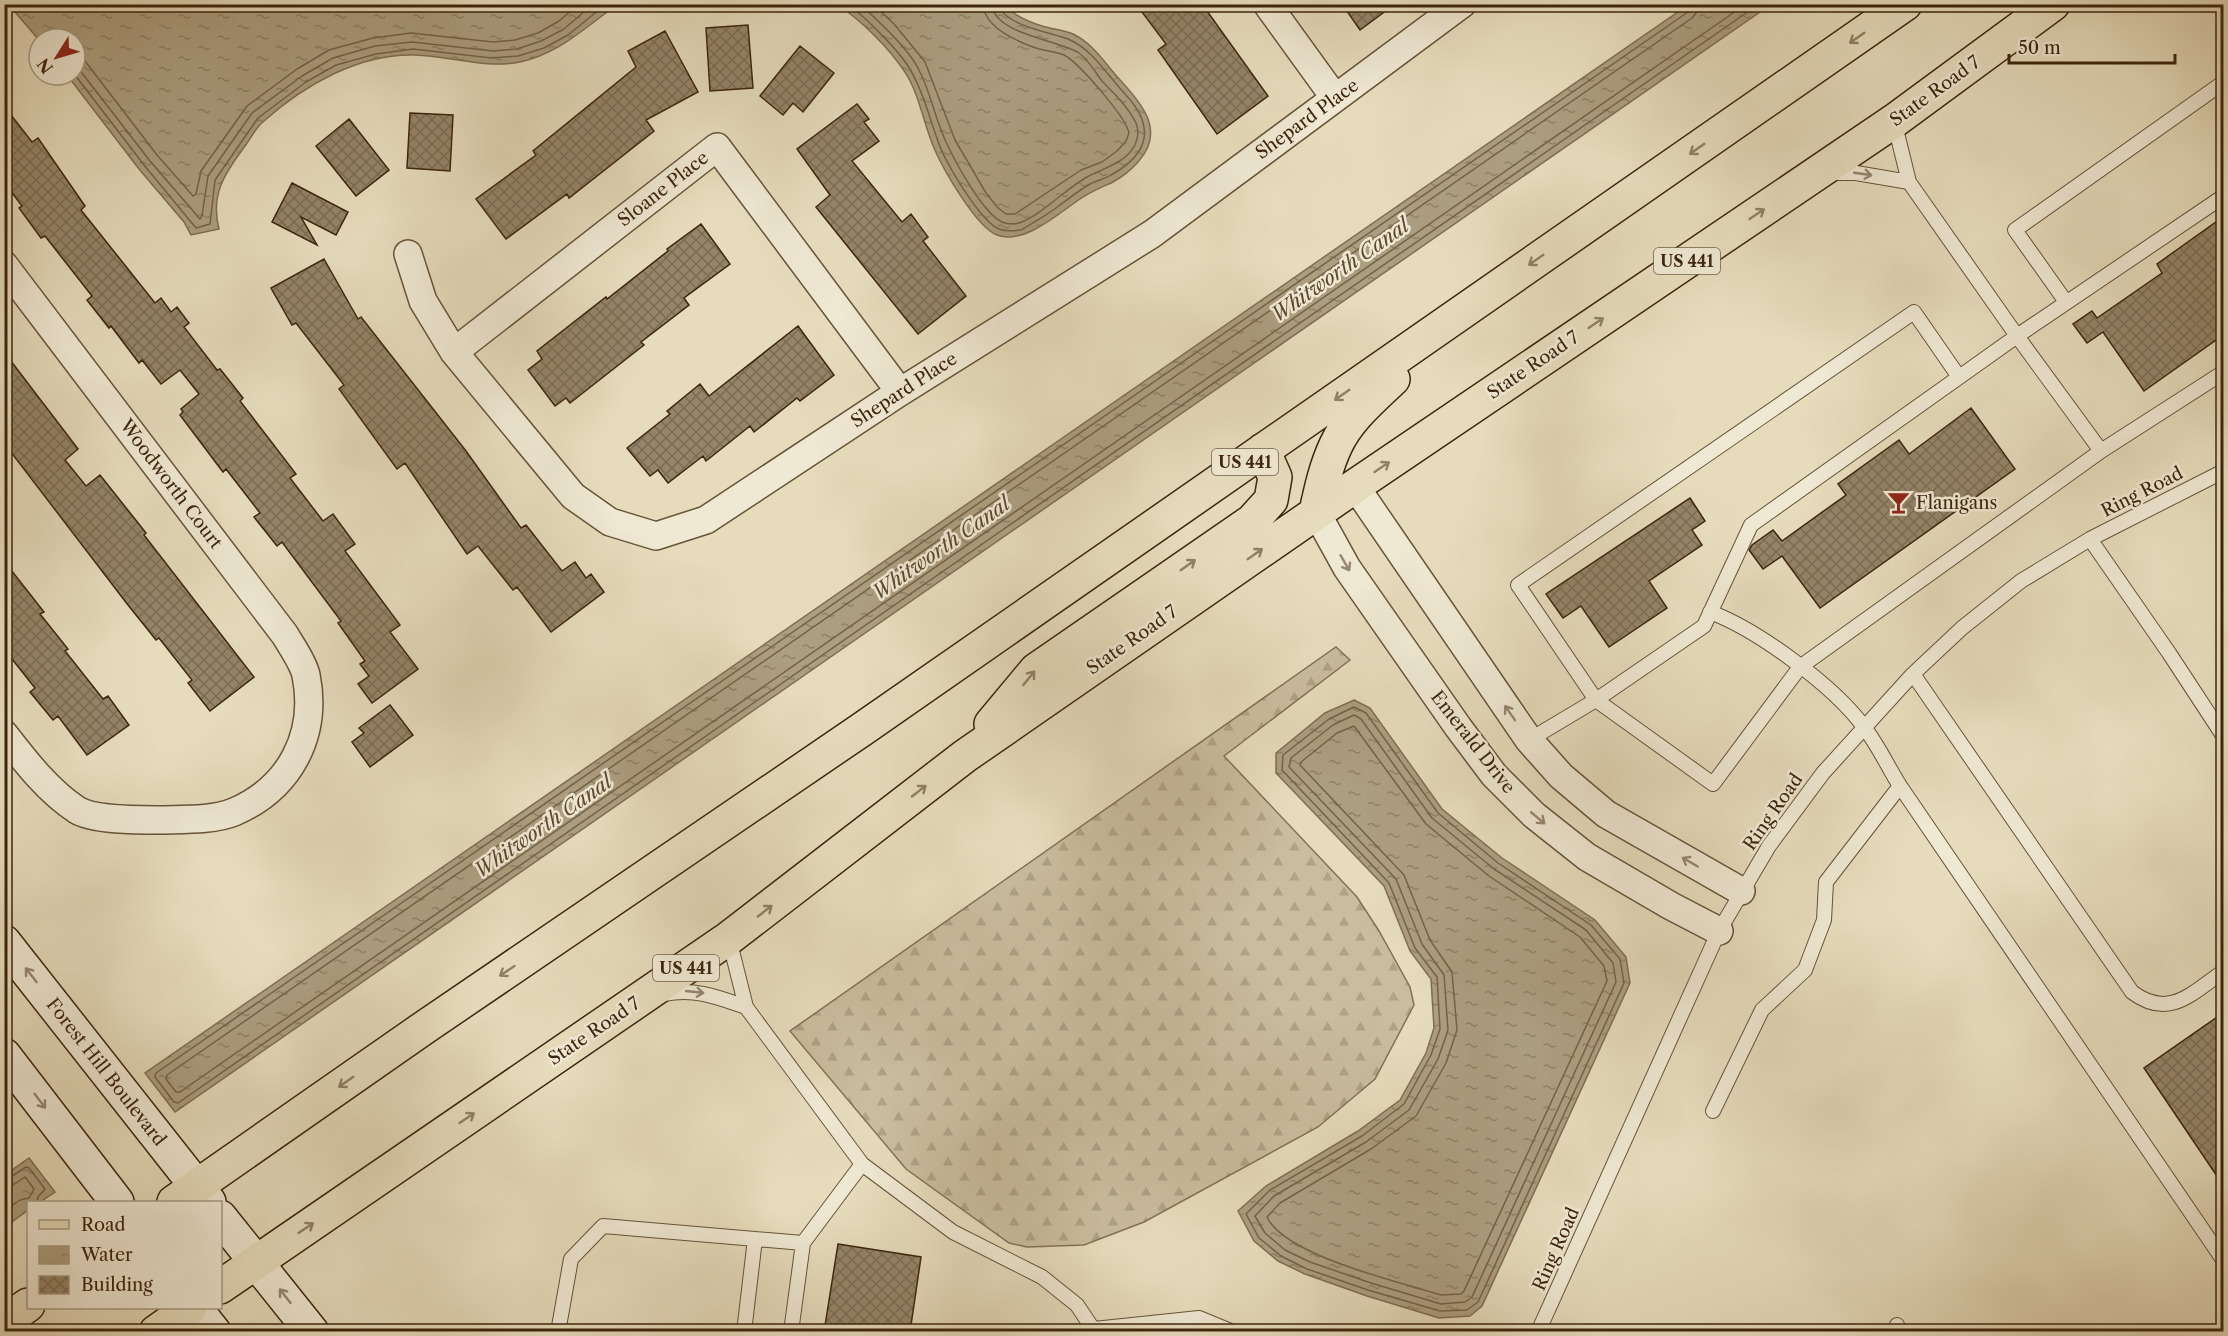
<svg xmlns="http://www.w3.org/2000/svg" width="2228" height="1336" font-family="'Libre Caslon Text',serif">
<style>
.forest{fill:url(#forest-firs);stroke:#827156;stroke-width:1.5}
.water{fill:url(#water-ripples);stroke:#7f6e52;stroke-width:1.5}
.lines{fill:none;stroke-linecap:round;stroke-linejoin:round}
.shore{stroke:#746246;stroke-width:1.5}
.building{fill:url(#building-cross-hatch);stroke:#3c250d;stroke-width:1.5}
.service-casing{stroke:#665339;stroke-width:16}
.minor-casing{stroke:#665339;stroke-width:30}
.secondary-casing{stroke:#3c250d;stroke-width:36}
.primary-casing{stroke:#3c250d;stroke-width:36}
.service{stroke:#efe8d3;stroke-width:14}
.minor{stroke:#efe8d3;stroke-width:27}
.secondary{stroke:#efe8d3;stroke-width:33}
.primary{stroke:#e6dcbc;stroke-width:33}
.oneway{stroke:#918064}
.oneway2{stroke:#968670}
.labels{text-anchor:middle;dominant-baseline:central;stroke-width:5;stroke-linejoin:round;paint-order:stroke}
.shield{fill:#efe8d3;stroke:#726048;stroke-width:1.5}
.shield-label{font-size:16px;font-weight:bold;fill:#3c250d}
.street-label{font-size:18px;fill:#3c250d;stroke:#efe8d3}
.poi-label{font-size:18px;fill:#3c250d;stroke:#efe8d3;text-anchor:start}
.water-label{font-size:20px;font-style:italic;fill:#5e4930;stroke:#efe8d3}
</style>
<defs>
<pattern id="forest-firs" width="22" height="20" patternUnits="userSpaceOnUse" patternTransform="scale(1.5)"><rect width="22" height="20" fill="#c9bd9e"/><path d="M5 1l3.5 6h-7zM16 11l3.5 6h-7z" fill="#aea287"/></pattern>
<pattern id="water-ripples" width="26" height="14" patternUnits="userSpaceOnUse" patternTransform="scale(1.5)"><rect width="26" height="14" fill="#ac9e80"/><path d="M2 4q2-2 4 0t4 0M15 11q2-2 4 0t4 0" fill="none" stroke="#8d8167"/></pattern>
<pattern id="building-cross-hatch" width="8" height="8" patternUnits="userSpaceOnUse" patternTransform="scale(1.5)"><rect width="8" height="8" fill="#948468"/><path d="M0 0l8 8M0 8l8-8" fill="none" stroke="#7a6c54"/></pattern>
</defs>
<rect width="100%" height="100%" fill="#e6dcbc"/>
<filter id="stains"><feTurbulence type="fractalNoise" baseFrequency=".00333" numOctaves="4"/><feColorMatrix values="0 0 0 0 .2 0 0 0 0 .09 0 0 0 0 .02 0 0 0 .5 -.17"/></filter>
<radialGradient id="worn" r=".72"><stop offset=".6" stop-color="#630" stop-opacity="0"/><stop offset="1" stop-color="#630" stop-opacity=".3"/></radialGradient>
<!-- forest -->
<path class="forest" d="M1336,647l14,13 -126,96 133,141 22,34 31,56 4,18 -39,74 -57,48 -174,95 -60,23 -57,2 -18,-4 -103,-74 -116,-138z"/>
<!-- water -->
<path class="water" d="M9,5h608c-32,22 -58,49 -97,57 -34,7 -70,-6 -105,-7 -55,-2 -111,30 -151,66 -8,6 -13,17 -19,25 -20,27 -35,48 -26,83l-28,6 -7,-13 -45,-53 -72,-94h8v-36l-36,1z
M838,5h165c10,9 26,17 39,21 10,3 21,4 31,8 21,10 32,30 48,47 23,25 44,51 17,81 -7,8 -16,15 -25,20 -13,6 -24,10 -36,19 -20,14 -54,44 -80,34 -21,-8 -54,-66 -63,-87 -10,-23 -15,-55 -29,-76 -17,-25 -42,-50 -67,-67z
M1688,5h82l-1595,1107 -30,-39z
M1354,700l16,8 72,101 60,49 93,62 31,37 4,26 -148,323 -12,10 -31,2 -72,-22 -62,-22 -27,-13 -24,-20 -16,-30 28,-25 92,-55 42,-31 26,-47 8,-25 -3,-49 -21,-28 -26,-65 -108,-113v-20l49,-40z
M29,1158l26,34 -15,10h-12v8l-23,17v-52z"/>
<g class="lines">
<!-- shore -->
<path class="shore" d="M848,4c19,15 52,47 63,67 13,22 19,49 28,73 7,19 41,77 60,85 7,3 15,2 22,1 12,-7 24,-14 35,-22 11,-8 22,-17 34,-24 7,-4 15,-5 21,-9 38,-21 45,-48 14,-81 -17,-18 -32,-44 -55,-54 -15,-7 -68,-14 -71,-36
M860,4c18,17 47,43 58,64 13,24 17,52 29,76 9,19 38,74 58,79 4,1 10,1 14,0 24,-9 45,-33 68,-46 16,-9 38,-13 48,-32 3,-7 4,-15 1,-22 -8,-17 -22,-29 -34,-42 -7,-9 -14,-22 -23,-28 -20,-13 -86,-19 -87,-49
M873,4l22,21 30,37 30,78 31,53 12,15 8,6h9l66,-44 21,-8 15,-11 9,-10 3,-8c-3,-16 -51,-71 -65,-78 -10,-4 -21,-4 -31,-8 -19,-7 -49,-20 -50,-43
M1691,4l-3,8 -1532,1061 -1,4 19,25 4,1 1581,-1099
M1698,4l-1,8 -5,6 -1525,1057 -1,4 10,13h4l1566,-1088
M75,54l10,7 72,94 36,41 3,-2 5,-23 46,-65 50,-37 32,-19 44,-12 38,-5 82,9 22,-2 23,-7 21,-12 20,-17
M75,64l75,97 50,58 2,-3 6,-40 44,-63 50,-37 31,-18 42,-12 37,-4 81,9 24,-2 24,-8 23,-12 29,-25
M75,75l69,90 52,63 14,-4 5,-44 43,-62 48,-36 30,-17 40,-11 37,-5 79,9 26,-2 26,-8 24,-13 38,-31
M1354,707l12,6 72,100 60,50 93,62 29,34 4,24 -146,319 -11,8 -27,1 -72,-21 -61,-21 -26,-13 -22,-18 -13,-24 24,-24 92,-54 42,-32 27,-49 9,-26 -3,-52 -22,-29 -26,-65 -107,-113 1,-15 46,-36z
M1354,715l7,4 71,99 62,51 92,61 27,33 3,19 -144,315 -7,5 -24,2 -70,-21 -61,-21 -25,-12 -20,-17 -10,-17 19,-20 92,-54 43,-32 29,-51 10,-29 -4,-55 -22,-31 -26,-65 -107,-112 2,-9 42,-33z
M1354,726l72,98 63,52 91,61 24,29 3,15 -143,310 -3,3 -20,1c-41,-13 -156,-39 -174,-78l13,-14 91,-54 45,-33 30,-53 11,-33 -5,-58 -22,-32 -26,-65 -104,-110 1,-3 36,-29z
M4,1179l5,-1 17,-11 3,1 16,21 -7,8 -1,5
M4,1187l9,-2 12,-8 9,12 -5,9 -9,2 -16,11"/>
</g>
<!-- building -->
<path class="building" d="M1136,4h66l66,92 -51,38 -59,-84 8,-6z
M1342,4h53l-35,26z
M748,25l5,63 -43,3 -4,-63z
M665,31l33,61 -52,28 8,11 -85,67 -2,-4 -61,45 -30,-40 60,-44 -3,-4 103,-84 -8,-16z
M800,46l34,27 -31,39 -10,-9 -10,12 -23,-19z
M857,104l12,15 -5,3 15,19 -27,20 50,61 9,-8 17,23 -5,4 43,55 -48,38 -102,-127 14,-12 -33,-46z
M4,106l28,36 6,-4 47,68 -4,4 74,93 6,-5 10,14 6,-5 12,16 -5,4 33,43 3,-1 23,29 -3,3 56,73 -6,4 33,43 10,-7 22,30 -10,7 55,74 -10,7 28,37 -46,34 -14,-19 11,-8 -9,-12 5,-3 -27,-38 3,-2 -59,-79 -5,4 -23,-29 6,-4 -34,-44 -3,3 -43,-57 3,-3 -2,-3 18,-15 -19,-24 -19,14 -19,-24 -3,3 -28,-37 -2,2 -22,-28 5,-4 -47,-60 -4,2 -22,-30 3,-2 -18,-24z
M410,113l43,2 -3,56 -43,-3z
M349,119l40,51 -33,26 -40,-50z
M292,183l56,29 -12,23 -35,-18 16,28 -45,-23z
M2223,217v118l-79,56 -41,-59 -16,11 -14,-19 19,-13 5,7 65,-45 -5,-9z
M701,224l29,40 -46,34 5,7 -48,37 3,3 -74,58 -4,-5 -11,8 -27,-36 14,-11 -5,-8 69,-54 1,2 61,-48 -1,-2z
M324,259l34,60 3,-2 105,134 55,77 5,-3 36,46 13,-9 11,16 5,-4 13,18 -53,40 -34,-45 -4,3 -35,-44 -11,8 -62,-91 -8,6 -58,-80 5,-4 -48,-62 -4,2 -21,-37z
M798,326l36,49 -34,26 -3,-3 -43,34 -4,-6 -44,35 -3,-5 -35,27 -10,-13 -8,6 -23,-28 43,-34 -3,-3 33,-27 9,12z
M4,352l74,97 -13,11 21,26 14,-11 46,58 -2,2 110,142 -44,34 -22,-28 4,-3 -33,-42 -3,2 -28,-35 -124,-162z
M1971,408l44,61 -195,139 -38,-52 -19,13 -14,-19 3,-5 21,-15 9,11 64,-46 -8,-11 61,-44 10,14z
M1690,498l15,23 -13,9 10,15 -53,36 18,27 -58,39 -28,-41 -18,12 -17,-24z
M4,561l40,51 -4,2 28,35 -3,2 38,48 5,-3 21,29 -42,30 -29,-39 -5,4 -23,-28 5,-4 -31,-39z
M390,705l23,30 -43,32 -18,-25 12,-9 -5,-5z
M2223,1013v172l-79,-117z
M838,1244l83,13 -11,75h-86z"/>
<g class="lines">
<defs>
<path id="service" d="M1894,121l15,61 108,154 84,115
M1831,173h25l53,9
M2066,302l-51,-72 209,-148
M1959,377l-45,-65 -396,273 78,115 117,84 87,-117 301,-216 123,-79
M2090,539l79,114 55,84
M1710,612c48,18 124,74 154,115 14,18 24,40 36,59l324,475
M1913,674l219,318c37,28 60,1 92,-21
M1529,740l67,-40 108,-74 47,-101 266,-189 207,-140
M729,939l17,68 116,157 91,68 89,45 35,28 18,27
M664,994c32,-6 53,3 82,13
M1713,1111l49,-101 43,-40 19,-50 2,-38 74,-96
M1094,1329l105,-11 34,14
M558,1332l13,-73 32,-33 200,17
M744,1332l11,-93
M791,1332l12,-89 59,-79
M1538,1332l181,-401 50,-85 54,-73 90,-99 49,-46 59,-47 69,-42 134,-68
M1894,1332l3,-7"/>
<path id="minor" d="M1267,4l68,94
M408,254l15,47 31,51 119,144 37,26 46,14 50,-16 194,-128 252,-158 310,-230
M4,265l281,370c7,12 18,27 21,40 12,60 -16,113 -72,137 -22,9 -54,7 -77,8 -20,0 -64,0 -80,-10 -29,-19 -52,-49 -73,-76
M454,352l263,-205 183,245
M1355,486l174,254 32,36 45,38 135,77
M1316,512l31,56 111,159 36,48 40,40 53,42 84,49 48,25"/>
<path id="secondary" d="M4,942l205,260
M4,1055l113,147
M220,1217l92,115
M195,1308l19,24"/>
<path id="primary" d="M1316,512c5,-23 10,-46 20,-67 12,-26 36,-46 57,-66
M991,724l45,-54 216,-149 19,-21 4,-23 -12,-27
M174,1202l251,-175 436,-297 1044,-726
M220,1287l509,-349 236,-182 390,-270 539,-365 159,-117
M4,1322l24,-17
M156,1332l34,-24"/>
</defs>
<!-- service casing -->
<use href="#service" class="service-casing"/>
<!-- minor casing -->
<use href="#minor" class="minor-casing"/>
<!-- secondary casing -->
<use href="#secondary" class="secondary-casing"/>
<!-- primary casing -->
<use href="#primary" class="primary-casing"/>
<!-- service -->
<use href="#service" class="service"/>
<!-- minor -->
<use href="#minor" class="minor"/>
<!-- secondary -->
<use href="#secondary" class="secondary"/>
<!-- primary -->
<use href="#primary" class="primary"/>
</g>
<!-- one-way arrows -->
<defs><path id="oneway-shaft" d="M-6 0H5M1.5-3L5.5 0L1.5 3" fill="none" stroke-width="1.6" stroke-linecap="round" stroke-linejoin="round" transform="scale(1.5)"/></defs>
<g class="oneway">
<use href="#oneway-shaft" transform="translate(1857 38) rotate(145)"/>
<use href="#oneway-shaft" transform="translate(1697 149) rotate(145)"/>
<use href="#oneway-shaft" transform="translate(1757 214) rotate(-34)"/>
<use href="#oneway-shaft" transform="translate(1536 260) rotate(145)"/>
<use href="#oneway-shaft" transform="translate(1596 323) rotate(-34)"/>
<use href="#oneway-shaft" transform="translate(1342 395) rotate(145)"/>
<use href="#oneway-shaft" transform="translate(1382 467) rotate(-34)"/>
<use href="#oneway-shaft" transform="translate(1255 554) rotate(-35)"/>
<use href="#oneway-shaft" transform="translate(1188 565) rotate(-35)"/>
<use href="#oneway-shaft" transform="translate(1029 678) rotate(-51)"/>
<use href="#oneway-shaft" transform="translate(919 791) rotate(-38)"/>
<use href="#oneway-shaft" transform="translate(765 911) rotate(-38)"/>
<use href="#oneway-shaft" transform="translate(507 971) rotate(146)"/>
<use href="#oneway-shaft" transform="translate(346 1082) rotate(145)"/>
<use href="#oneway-shaft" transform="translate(467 1118) rotate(-34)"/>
<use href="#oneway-shaft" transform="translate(306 1228) rotate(-34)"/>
</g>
<g class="oneway2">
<use href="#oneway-shaft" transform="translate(1863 174) rotate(8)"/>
<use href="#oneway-shaft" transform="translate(1345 563) rotate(60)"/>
<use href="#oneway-shaft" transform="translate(1510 713) rotate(-125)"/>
<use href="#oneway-shaft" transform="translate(1538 818) rotate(40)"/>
<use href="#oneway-shaft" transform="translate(1690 862) rotate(-150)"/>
<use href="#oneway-shaft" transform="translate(31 975) rotate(-128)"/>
<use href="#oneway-shaft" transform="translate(695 992) rotate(6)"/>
<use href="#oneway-shaft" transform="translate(40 1101) rotate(53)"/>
<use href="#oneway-shaft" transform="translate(285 1296) rotate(-128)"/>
</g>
<!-- icons -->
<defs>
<symbol id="bar-bare" viewBox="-9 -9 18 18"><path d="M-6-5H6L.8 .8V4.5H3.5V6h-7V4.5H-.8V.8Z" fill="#8f2418" stroke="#efe8d3" stroke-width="2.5" paint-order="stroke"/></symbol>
</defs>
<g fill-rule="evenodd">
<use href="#bar-bare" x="1882" y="486" width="33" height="33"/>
</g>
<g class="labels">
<!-- shield labels -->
<g class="shield">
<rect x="1654" y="248" width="66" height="26" rx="4.5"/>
<rect x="1212" y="449" width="66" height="26" rx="4.5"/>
<rect x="653" y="955" width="66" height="26" rx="4.5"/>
</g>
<g class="shield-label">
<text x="1687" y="261">US 441</text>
<text x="1245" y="462">US 441</text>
<text x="686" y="968">US 441</text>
</g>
<!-- street labels -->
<g class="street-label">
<text transform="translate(1935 91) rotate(-36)">State Road 7</text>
<text transform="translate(1307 119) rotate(-36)">Shepard Place</text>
<text transform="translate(663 189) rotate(-38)">Sloane Place</text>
<text transform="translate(1533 365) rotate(-34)">State Road 7</text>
<text transform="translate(904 390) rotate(-33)">Shepard Place</text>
<text transform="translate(171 484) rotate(53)">Woodworth Court</text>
<text transform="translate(2142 492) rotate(-27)">Ring Road</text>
<text transform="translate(1132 640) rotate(-35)">State Road 7</text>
<text transform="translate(1473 742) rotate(52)">Emerald Drive</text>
<text transform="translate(1773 812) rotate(-55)">Ring Road</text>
<text transform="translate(594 1031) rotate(-34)">State Road 7</text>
<text transform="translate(106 1072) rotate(52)">Forest Hill Boulevard</text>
<text transform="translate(1556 1249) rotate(-66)">Ring Road</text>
</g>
<!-- poi labels -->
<g class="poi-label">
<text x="1916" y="503">Flanigans</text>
</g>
<!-- water labels -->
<g class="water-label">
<text transform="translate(1340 270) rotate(-35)">Whitworth Canal</text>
<text transform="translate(941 548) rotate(-35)">Whitworth Canal</text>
<text transform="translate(543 826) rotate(-35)">Whitworth Canal</text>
</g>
</g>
<!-- margin -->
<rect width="2228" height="1336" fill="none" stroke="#e6dcbc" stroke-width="24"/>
<rect x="6" y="6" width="2216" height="1324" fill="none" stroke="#3c250d" stroke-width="3"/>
<rect x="12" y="12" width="2204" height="1312" fill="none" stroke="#3c250d" stroke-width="1.5"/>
<!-- legend -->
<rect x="27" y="1201" width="195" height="108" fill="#efe8d3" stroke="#a79a84" stroke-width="1.5"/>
<rect x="39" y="1220" width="30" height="9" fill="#e6dcbc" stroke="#a79a84" stroke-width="1.5"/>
<text x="81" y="1231" font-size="18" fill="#3c250d">Road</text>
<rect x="39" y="1246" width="30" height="18" fill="url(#water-ripples)" stroke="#a79a84" stroke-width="1.5"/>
<text x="81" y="1261" font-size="18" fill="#3c250d">Water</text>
<rect x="39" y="1276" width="30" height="18" fill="url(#building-cross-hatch)" stroke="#a79a84" stroke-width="1.5"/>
<text x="81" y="1291" font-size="18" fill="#3c250d">Building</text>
<!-- north arrow -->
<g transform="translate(57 57) rotate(233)"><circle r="28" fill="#efe8d3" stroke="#a79a84" stroke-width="1.5"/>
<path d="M0-4.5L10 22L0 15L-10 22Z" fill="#8f2418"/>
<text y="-9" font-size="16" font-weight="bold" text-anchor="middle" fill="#3c250d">N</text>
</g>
<!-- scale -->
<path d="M2009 54v9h166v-9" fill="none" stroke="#3c250d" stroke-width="3"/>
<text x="2018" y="54" font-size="18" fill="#3c250d" stroke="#efe8d3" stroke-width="4.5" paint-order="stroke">50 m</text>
<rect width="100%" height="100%" filter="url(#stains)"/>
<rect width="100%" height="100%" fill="url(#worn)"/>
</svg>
